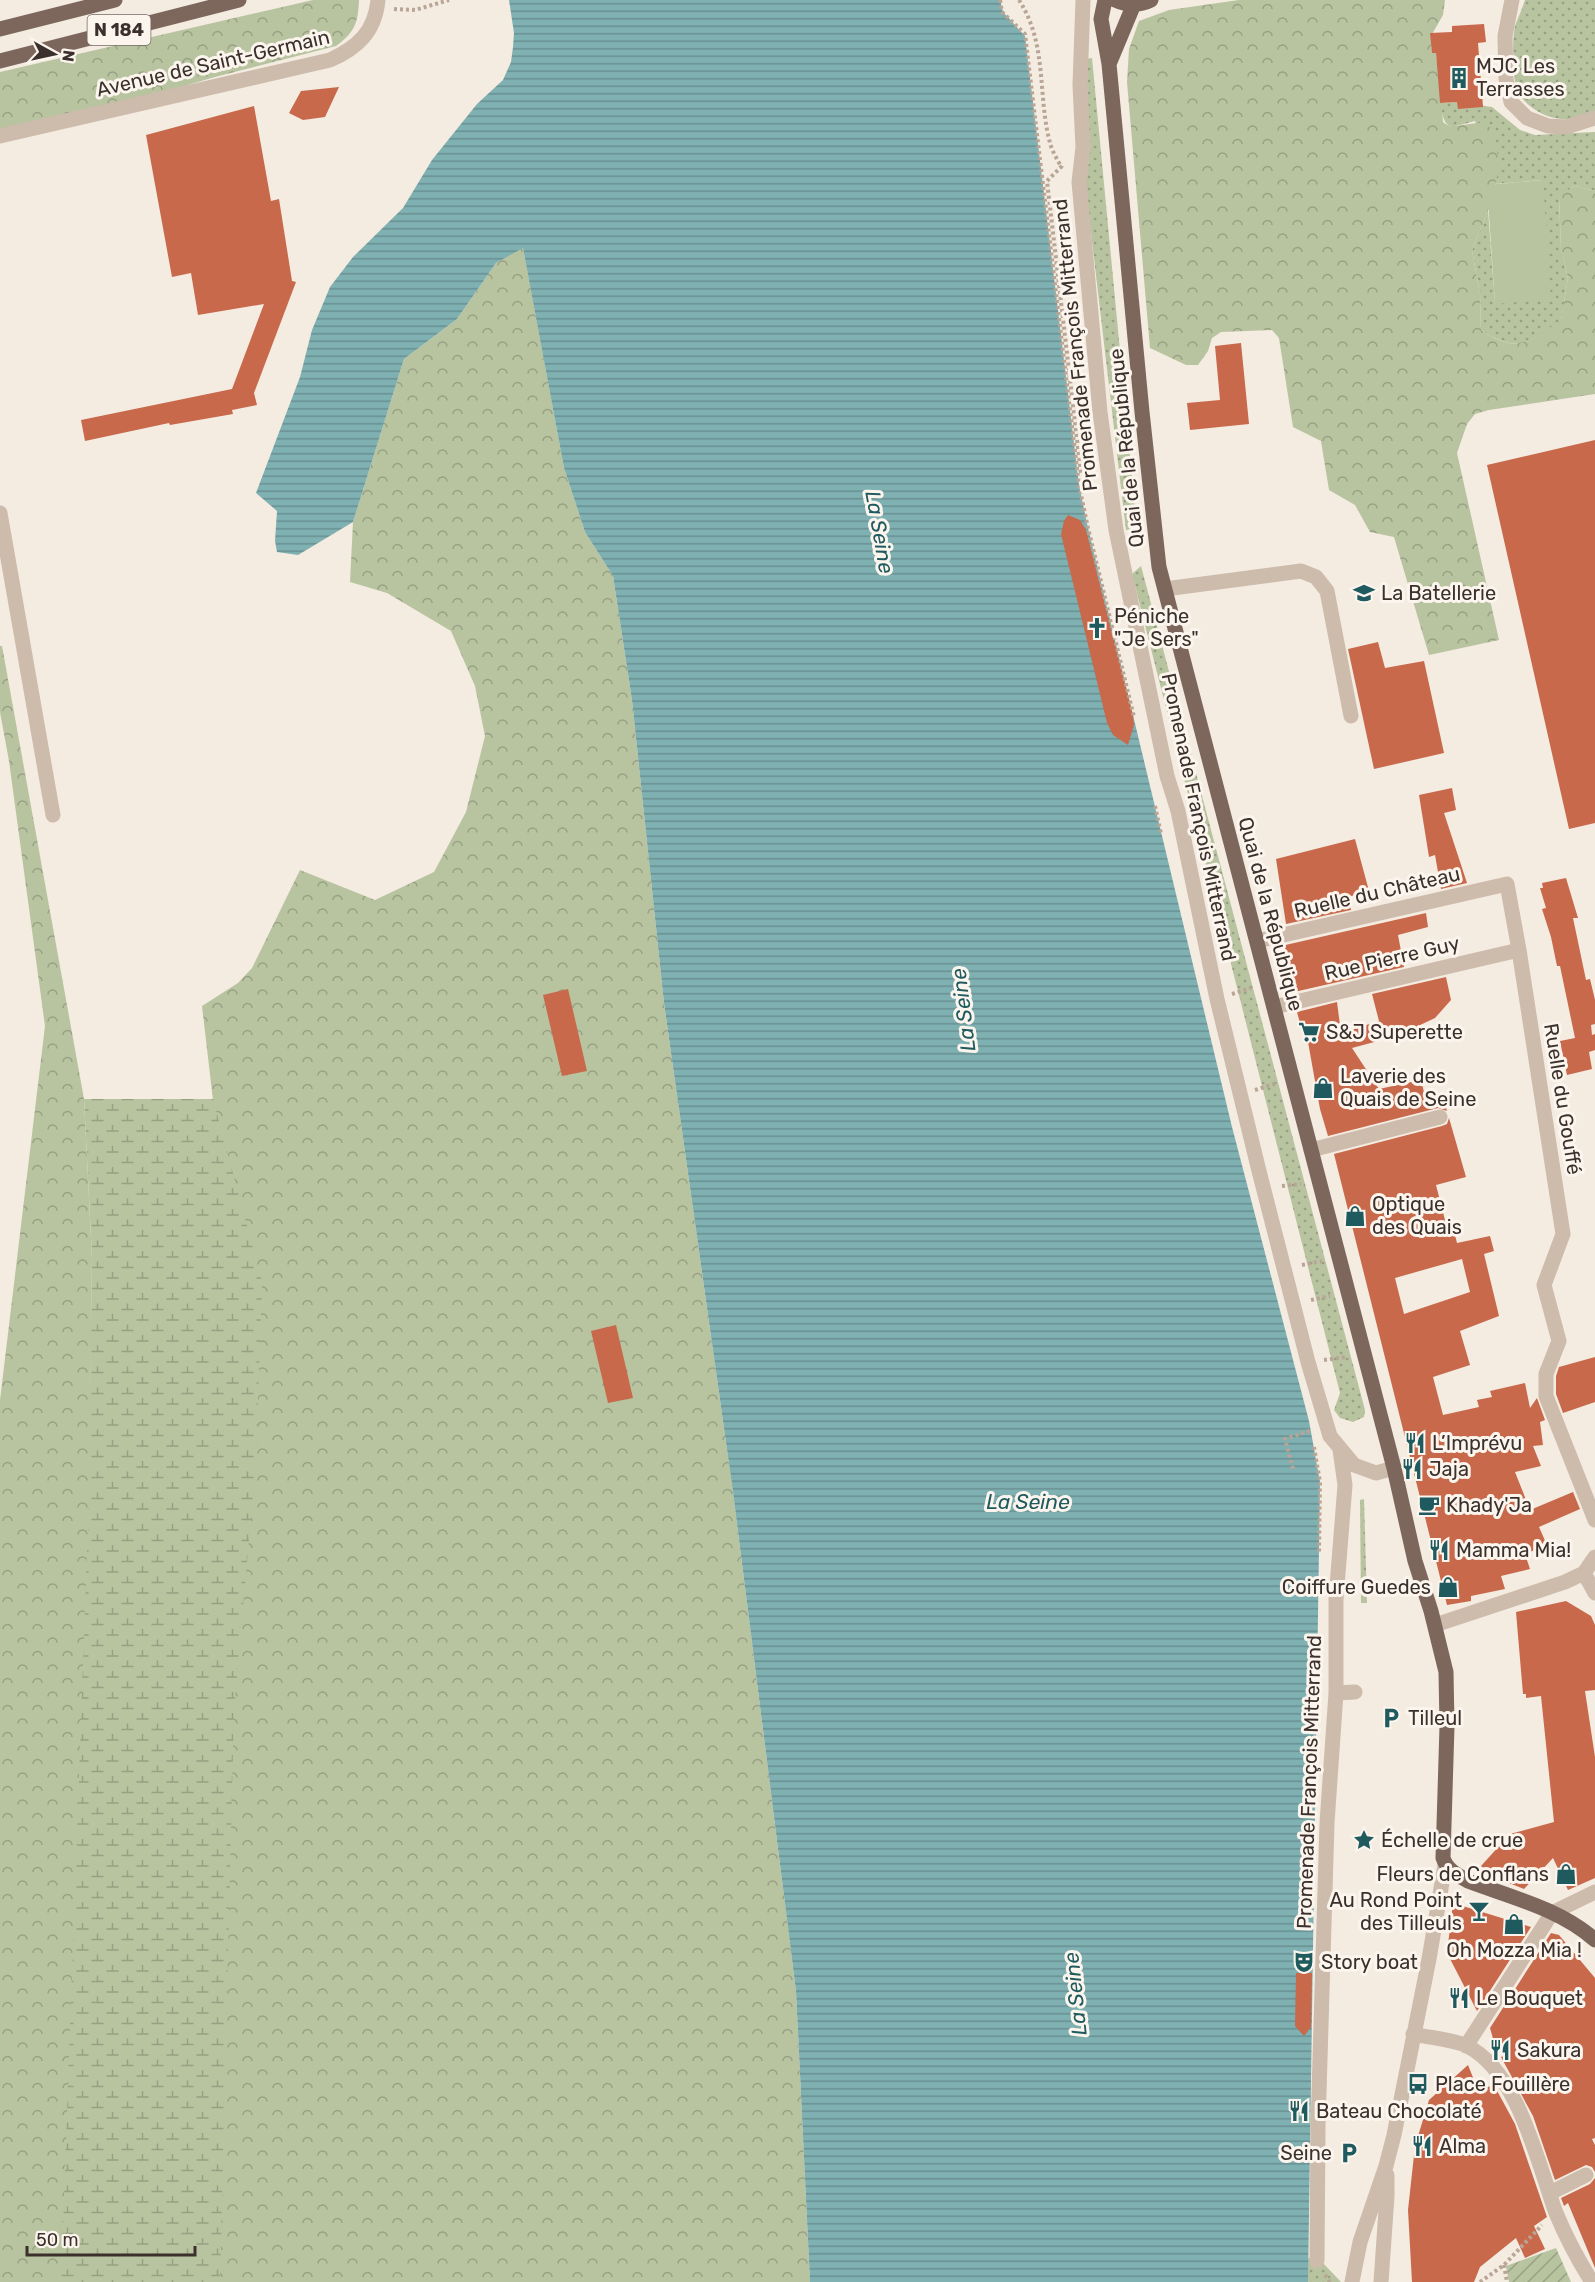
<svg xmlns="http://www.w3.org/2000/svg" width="1595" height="2282" font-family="Rubik,sans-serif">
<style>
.grass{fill:url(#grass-dots)}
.forest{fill:url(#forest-crowns)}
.wetland{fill:url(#wetland-marsh)}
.park{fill:#b8c4a0}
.garden{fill:url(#garden-furrows)}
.water{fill:url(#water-rules)}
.building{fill:#c8694b;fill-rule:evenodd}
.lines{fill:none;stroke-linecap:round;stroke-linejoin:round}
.path{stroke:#b9a596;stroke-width:4;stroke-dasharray:3 3;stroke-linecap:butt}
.minor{stroke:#cdbbac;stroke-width:15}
.major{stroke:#7d675c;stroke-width:15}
.labels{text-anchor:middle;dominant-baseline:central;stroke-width:6;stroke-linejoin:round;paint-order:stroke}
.shield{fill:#fbf5ee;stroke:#756b66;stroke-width:1.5}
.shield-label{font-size:18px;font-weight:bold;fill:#3b302b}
.street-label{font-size:20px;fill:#3b302b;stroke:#fbf5ee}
.poi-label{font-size:20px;fill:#3b302b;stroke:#fbf5ee;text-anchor:start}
.water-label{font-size:21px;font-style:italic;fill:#1f5a5e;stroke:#fbf5ee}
</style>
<defs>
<pattern id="grass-dots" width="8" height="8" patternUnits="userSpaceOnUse" patternTransform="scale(1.5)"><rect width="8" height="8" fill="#b8c4a0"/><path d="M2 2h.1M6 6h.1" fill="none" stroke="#97a083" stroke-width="1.8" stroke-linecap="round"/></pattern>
<pattern id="forest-crowns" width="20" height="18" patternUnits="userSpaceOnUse" patternTransform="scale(1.5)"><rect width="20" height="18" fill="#b8c4a0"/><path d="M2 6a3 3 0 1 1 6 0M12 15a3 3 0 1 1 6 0" fill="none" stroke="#97a083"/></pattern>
<pattern id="wetland-marsh" width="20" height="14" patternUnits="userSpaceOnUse" patternTransform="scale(1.5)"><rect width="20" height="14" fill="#b8c4a0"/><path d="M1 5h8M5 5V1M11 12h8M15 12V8" fill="none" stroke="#97a083"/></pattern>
<pattern id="garden-furrows" width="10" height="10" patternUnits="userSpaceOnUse" patternTransform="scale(1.5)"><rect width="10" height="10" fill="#b8c4a0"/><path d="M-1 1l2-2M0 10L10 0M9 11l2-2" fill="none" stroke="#97a083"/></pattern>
<pattern id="water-rules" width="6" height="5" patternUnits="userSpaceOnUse" patternTransform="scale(1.5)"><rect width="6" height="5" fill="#7fb0b2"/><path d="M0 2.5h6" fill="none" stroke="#699091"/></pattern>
</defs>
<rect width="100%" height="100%" fill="#f4ebe1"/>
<!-- grass -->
<path class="grass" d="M1525,0h70v111c-9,3 -17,7 -27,8 -21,2 -49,-14 -53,-37 -2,-12 -3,-43 0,-56 3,-8 7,-17 10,-26z
M1092,58l45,471 -11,1 -41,-348 4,-22 -3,-101z
M1457,102l35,5 28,23 15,5 60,-3v59l-21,-5 -15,11 2,52 7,29 -7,43c-34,22 -43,33 -80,9l-1,-36 -8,-44 16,-40 7,93 48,-123 -48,4 -20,-63c-26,7 -30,11 -35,-18z
M1141,566l224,844 -1,7 -11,5 -13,-4 -6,-8 6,-17 -208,-819z
M1364,1499l3,104h-6l-1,-103z
M1308,2258l14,4 19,20h-33z"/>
<!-- forest -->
<path class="forest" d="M313,0h46c-1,23 -4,32 -23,46l-121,31 -126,37 -89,18v-60z
M1239,0h206l-2,15 -12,21 1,17h4l7,69c8,9 29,-1 44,1l9,16 3,30 -10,39 -17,42 8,44 1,36c36,24 46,13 80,-10l7,-42 -7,-29 -2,-53 15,-10 21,5v203l-106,16 -14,4 -8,10 -10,29 42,187 -70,15 -35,-118 -24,-5 -15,-27 -26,-15 -8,-49 -28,-14 -14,-89 -7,-8 -51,2 -9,6 -4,13 -10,14h-12l-36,-17 -23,-266 2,-33 10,-28 30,-11z
M523,247l41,221 21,64 28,44 19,124 32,303 69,489 63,499 14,291h-810v-882l45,-374 -36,-265 -9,-49v-66h2l82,453 8,159 -3,266 124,-424 -11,-94 36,-23 14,-15 48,-98 75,30 59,-28 32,-60 19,-76 -10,-50 -24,-55 -64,-38 -37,-11 3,-60 51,-163 53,-40 39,-56z"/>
<!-- wetland -->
<path class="wetland" d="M84,1099h129l49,183 -6,177 -22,250 -14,573h-159l27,-758 4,-266z"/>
<!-- park -->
<path class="park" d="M1543,180l8,119 -56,5 -8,-119z"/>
<!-- garden -->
<path class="garden" d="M1556,2248l15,34h-62l-3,-16z"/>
<!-- water -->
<path class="water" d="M509,0h491l3,12 22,24 54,449 9,43 144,599 77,294 11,61 -12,800h-498l-14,-291 -63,-499 -69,-489 -32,-303 -19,-124 -28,-44 -21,-64 -41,-220 -27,15 -39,56 -53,40 -51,163 -55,33 -21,-3 -2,-11 2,-30 -21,-18 44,-116 12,-47 18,-43 23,-30 50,-49 29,-48 45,-56 26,-24 8,-18 2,-15 1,-14z"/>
<!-- building -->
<path class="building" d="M1484,24l2,18 -8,1 5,64 -25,2 -1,-7 -17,1 -4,-50h-4l-2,-20 22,-1v-6z
M339,87l-14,30 -22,3 -14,-7 12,-22z
M254,106l17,95 8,-2 13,82 4,1 -42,111 3,12 -25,5 1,4 -63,11 -1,-2 -84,18 -4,-21 151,-31 32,-85 -66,11 -7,-42 -19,4 -26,-142z
M1241,343l8,81 -59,6 -3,-27 33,-3 -5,-54z
M1595,440v383l-26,6 -82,-364z
M1068,515l12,5 6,10 47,185 1,10 -6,20 -15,-10 -6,-12 -46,-189 3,-13z
M1378,642l7,26 39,-7 20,92 -70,16 -26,-120z
M1452,788l4,22 -12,3 23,70 -26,6 -6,-34 -6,2 -10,-62z
M1355,839l14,52 -21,6 3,13 -65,14 -10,-65z
M1566,878l12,40h-5l13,62 4,-1 5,21v24l-4,1 1,10 3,-1v16l-6,2 3,17 -25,6 -7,-34 15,-3 -15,-72h-3l-6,-29 -9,-28 4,-1 -6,-20h3l-1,-5z
M1426,913l2,14 -30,8 6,32 -110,25 -4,-18 -2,1 -7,-29z
M1446,977l5,23 -16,18 -17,8 1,4 -67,18 27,41 42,-9 5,20 17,-3 4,14 -9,-3 -110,28 -8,-27 -12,-67h-3l-8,-30 40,-10 4,31 38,-12 -7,-27z
M568,989l19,82 -25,5 -19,-81z
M1449,1118l17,59 -30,8 10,39 6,-1 5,20 33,-7 4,15 -10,3 15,62 -39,15 10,34 -37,12 10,38 36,-8 -2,-7 15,-3 -2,-6 35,-8 5,25 7,-10 8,22 -5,2 3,23 -10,1 8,20 -26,6 15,38 43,-18 7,17 -41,18 8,18 -22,9 5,15 -29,7 4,13 -34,7v5l-24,4 -113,-451 108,-28 5,-2zM1462,1259l8,33 -66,22 -9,-36z
M616,1325l17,73 -25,5 -17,-72z
M1595,1357v45l-32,11 -7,-19v-18l3,-9z
M1566,1601l25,15 4,9v65l-10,1 10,66v121l-27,12 -15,-32 -29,31 -30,-12 -13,-11 29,-32 44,-12 -13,-126 -15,2v-4h-3l-7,-82z
M1453,1903l78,24 -54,84 -30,-58z
M1551,1933l8,2 36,43v160l-3,1 3,6v27l-3,-5 -6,-2 -31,15 -22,-64 -32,-59 6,-2 -13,-13 -4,-14z
M1296,1973h16l-1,54 -7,9 -9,-10z
M1468,2065l10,25 16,-5 21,39 32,93 -13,9 11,23 -20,9 -9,-20 -36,29 -6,15h-62l-4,-72 7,-64 14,-46z
M1595,2178v90l-27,-65 -4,3 -3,-8 29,-14z"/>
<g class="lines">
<!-- path -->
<path class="path" d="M1000,0l2,12 23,22 54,451 9,43 46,189
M1019,0c29,45 18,94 31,143 2,8 8,18 12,25
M394,9l21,1 34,-10
M1062,166l-15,15 34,293
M1155,806l6,28
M1232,994l19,-6
M1255,1090l22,-7
M1282,1186l19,-2
M1302,1265l20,-4
M1311,1300l19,-4
M1324,1360l22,-3
M1314,1447l6,35 -1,71
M1293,1469l-8,-30 27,-9
M1504,2265l3,17
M1325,2275l5,7
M1480,2282l24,-17 38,-40"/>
<!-- minor -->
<path class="minor" d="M1083,0l-3,85 3,62 -4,35 21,230 16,118 51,246 11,35 39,188 42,172 49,191 22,74 24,29 22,8 18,-5
M1512,0l-7,36 1,43 5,23 16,16 21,8 18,1 29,-9
M0,136l330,-76c27,-12 45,-28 48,-60
M0,513l53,302
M1165,589l136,-18 15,6 11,14 24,125
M1257,941l250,-57 12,66 44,284 -19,51 15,56 -13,33v22l49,124
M1274,1007l245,-57
M1311,1150l129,-33
M1584,1573l11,20
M1435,1625l130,-43 19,-9 11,-16
M1336,1693l19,-1
M1413,2034c17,4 39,5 54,12 51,25 71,118 89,167 10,24 22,47 36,69
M1466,2046l86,-133 43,-21
M1550,2193l36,-18
M1317,2261l1,-134 9,-304 9,-130v-94l9,-114 -5,-35
M1352,2282l8,-40 26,-76 8,-31 35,-176 16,-94
M1381,2282l6,-86v-21"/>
<!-- major -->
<path class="major" d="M1105,0l-4,19 8,45 33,348 17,155 235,901 21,93 16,50 15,61 1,54 -4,132c4,12 14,17 25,23 42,16 93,28 127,59
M1115,0c13,6 24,6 36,0
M0,29l115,-29
M0,61l239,-61
M1109,64l25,-60"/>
</g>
<!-- icons -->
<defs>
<symbol id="building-bare" viewBox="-9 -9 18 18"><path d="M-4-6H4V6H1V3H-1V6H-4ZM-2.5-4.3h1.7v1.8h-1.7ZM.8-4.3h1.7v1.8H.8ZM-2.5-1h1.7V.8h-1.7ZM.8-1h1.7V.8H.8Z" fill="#1f5a5e" stroke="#fbf5ee" stroke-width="2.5" paint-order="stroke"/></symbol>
<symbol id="school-bare" viewBox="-9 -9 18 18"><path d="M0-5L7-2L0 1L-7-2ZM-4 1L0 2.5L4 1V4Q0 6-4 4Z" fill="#1f5a5e" stroke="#fbf5ee" stroke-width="2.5" paint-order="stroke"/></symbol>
<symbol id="church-bare" viewBox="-9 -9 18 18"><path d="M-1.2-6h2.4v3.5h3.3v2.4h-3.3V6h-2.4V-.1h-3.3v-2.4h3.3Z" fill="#1f5a5e" stroke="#fbf5ee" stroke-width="2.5" paint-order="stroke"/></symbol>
<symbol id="supermarket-bare" viewBox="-9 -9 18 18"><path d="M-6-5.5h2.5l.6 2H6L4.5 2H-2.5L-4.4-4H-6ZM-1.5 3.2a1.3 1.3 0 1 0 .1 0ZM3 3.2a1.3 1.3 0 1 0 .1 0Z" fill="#1f5a5e" stroke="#fbf5ee" stroke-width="2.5" paint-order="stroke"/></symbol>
<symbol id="shop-bare" viewBox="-9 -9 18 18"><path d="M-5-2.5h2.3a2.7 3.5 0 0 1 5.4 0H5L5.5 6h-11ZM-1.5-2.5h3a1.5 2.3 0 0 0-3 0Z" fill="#1f5a5e" stroke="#fbf5ee" stroke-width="2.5" paint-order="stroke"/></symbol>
<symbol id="restaurant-bare" viewBox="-9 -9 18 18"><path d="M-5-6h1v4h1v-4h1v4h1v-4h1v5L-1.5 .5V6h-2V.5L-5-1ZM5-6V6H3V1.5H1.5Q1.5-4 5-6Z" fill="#1f5a5e" stroke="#fbf5ee" stroke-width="2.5" paint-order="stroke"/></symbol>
<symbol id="cafe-bare" viewBox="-9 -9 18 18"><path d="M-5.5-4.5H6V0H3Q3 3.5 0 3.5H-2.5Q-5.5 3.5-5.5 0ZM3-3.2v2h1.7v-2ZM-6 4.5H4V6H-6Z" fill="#1f5a5e" stroke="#fbf5ee" stroke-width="2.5" paint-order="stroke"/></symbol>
<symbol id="parking-bare" viewBox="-9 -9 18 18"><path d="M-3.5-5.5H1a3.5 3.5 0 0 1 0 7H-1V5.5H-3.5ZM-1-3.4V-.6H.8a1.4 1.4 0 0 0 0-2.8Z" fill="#1f5a5e" stroke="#fbf5ee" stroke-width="2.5" paint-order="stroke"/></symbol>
<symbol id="sight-bare" viewBox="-9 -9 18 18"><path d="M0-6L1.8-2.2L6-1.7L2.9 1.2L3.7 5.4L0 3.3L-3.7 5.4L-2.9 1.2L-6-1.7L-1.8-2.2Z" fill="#1f5a5e" stroke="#fbf5ee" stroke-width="2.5" paint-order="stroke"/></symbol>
<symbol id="bar-bare" viewBox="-9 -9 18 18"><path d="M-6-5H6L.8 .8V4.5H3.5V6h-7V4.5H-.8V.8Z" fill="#1f5a5e" stroke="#fbf5ee" stroke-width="2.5" paint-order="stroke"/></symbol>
<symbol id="theatre-bare" viewBox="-9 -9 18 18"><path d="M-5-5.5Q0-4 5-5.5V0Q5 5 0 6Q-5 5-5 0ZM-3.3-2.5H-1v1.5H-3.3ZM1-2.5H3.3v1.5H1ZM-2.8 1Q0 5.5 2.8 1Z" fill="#1f5a5e" stroke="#fbf5ee" stroke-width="2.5" paint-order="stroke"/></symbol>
<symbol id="bus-bare" viewBox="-9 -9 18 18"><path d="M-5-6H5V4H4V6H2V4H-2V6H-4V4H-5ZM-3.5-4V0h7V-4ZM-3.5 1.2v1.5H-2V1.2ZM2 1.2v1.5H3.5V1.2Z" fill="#1f5a5e" stroke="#fbf5ee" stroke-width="2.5" paint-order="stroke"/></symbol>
</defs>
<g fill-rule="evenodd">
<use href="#building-bare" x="1444" y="63" width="30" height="30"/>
<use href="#school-bare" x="1349" y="578" width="30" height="30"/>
<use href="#church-bare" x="1082" y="613" width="30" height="30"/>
<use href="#supermarket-bare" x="1294" y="1017" width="30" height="30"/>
<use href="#shop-bare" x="1308" y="1073" width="30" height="30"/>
<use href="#shop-bare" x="1340" y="1201" width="30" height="30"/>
<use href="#restaurant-bare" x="1400" y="1428" width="30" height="30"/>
<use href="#restaurant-bare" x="1397" y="1454" width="30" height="30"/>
<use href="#cafe-bare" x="1414" y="1490" width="30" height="30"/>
<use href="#restaurant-bare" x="1424" y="1535" width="30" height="30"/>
<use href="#shop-bare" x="1433" y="1572" width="30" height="30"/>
<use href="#parking-bare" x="1376" y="1703" width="30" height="30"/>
<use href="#sight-bare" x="1349" y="1825" width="30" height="30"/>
<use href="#shop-bare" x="1551" y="1859" width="30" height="30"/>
<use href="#bar-bare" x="1464" y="1896" width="30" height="30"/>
<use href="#shop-bare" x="1499" y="1909" width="30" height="30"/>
<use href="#theatre-bare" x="1289" y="1947" width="30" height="30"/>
<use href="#restaurant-bare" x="1444" y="1983" width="30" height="30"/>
<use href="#restaurant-bare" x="1485" y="2035" width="30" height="30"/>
<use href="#bus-bare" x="1403" y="2069" width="30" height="30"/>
<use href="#restaurant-bare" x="1284" y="2096" width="30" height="30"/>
<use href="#restaurant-bare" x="1407" y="2131" width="30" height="30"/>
<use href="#parking-bare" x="1334" y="2138" width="30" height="30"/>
</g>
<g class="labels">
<!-- shield labels -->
<rect class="shield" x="87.5" y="15" width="63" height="30" rx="4.5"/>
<g class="shield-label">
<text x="119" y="30">N 184</text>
</g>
<!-- street labels -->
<g class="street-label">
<text transform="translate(213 63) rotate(-13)">Avenue de Saint-Germain</text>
<text transform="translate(1075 345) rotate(-96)">Promenade François Mitterrand</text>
<text transform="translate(1126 448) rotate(-96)">Quai de la République</text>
<text transform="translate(1199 817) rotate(78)">Promenade François Mitterrand</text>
<text transform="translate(1377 892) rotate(-13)">Ruelle du Château</text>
<text transform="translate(1271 914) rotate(75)">Quai de la République</text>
<text transform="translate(1392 958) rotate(-13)">Rue Pierre Guy</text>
<text transform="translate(1563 1099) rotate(81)">Ruelle du Gouffé</text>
<text transform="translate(1309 1782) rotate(-88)">Promenade François Mitterrand</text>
</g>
<!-- poi labels -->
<g class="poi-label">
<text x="1476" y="66">MJC Les<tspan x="1476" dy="23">Terrasses</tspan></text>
<text x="1381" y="593">La Batellerie</text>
<text x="1114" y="616">Péniche<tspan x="1114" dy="23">"Je Sers"</tspan></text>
<text x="1326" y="1032">S&amp;J Superette</text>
<text x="1340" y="1076">Laverie des<tspan x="1340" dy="23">Quais de Seine</tspan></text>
<text x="1372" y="1204">Optique<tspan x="1372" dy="23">des Quais</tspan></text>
<text x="1432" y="1443">L’Imprévu</text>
<text x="1429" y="1469">Jaja</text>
<text x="1446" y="1505">Khady'Ja</text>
<text x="1456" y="1550">Mamma Mia!</text>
<text x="1431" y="1587" text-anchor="end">Coiffure Guedes</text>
<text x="1408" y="1718">Tilleul</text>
<text x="1381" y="1840">Échelle de crue</text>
<text x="1549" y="1874" text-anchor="end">Fleurs de Conflans</text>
<text x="1462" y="1900" text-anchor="end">Au Rond Point<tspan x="1462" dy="23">des Tilleuls</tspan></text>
<text x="1514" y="1950" text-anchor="middle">Oh Mozza Mia !</text>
<text x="1321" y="1962">Story boat</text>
<text x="1476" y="1998">Le Bouquet</text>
<text x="1517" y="2050">Sakura</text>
<text x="1435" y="2084">Place Fouillère</text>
<text x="1316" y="2111">Bateau Chocolaté</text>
<text x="1439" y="2146">Alma</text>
<text x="1332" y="2153" text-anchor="end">Seine</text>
</g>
<!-- water labels -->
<g class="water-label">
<text transform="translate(880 532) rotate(80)">La Seine</text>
<text transform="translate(963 1010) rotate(-97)">La Seine</text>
<text x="1028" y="1501">La Seine</text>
<text transform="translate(1075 1994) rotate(-96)">La Seine</text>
</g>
</g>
<!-- north arrow -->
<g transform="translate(54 54) rotate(98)" stroke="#fbf5ee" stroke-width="4.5" paint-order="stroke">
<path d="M0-4.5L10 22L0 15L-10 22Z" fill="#3b302b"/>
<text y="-9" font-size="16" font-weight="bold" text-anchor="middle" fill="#3b302b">N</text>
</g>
<!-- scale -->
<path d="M27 2246v9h168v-9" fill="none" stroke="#3b302b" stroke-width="3"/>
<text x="36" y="2246" font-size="18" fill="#3b302b" stroke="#fbf5ee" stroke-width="4.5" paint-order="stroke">50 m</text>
</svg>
